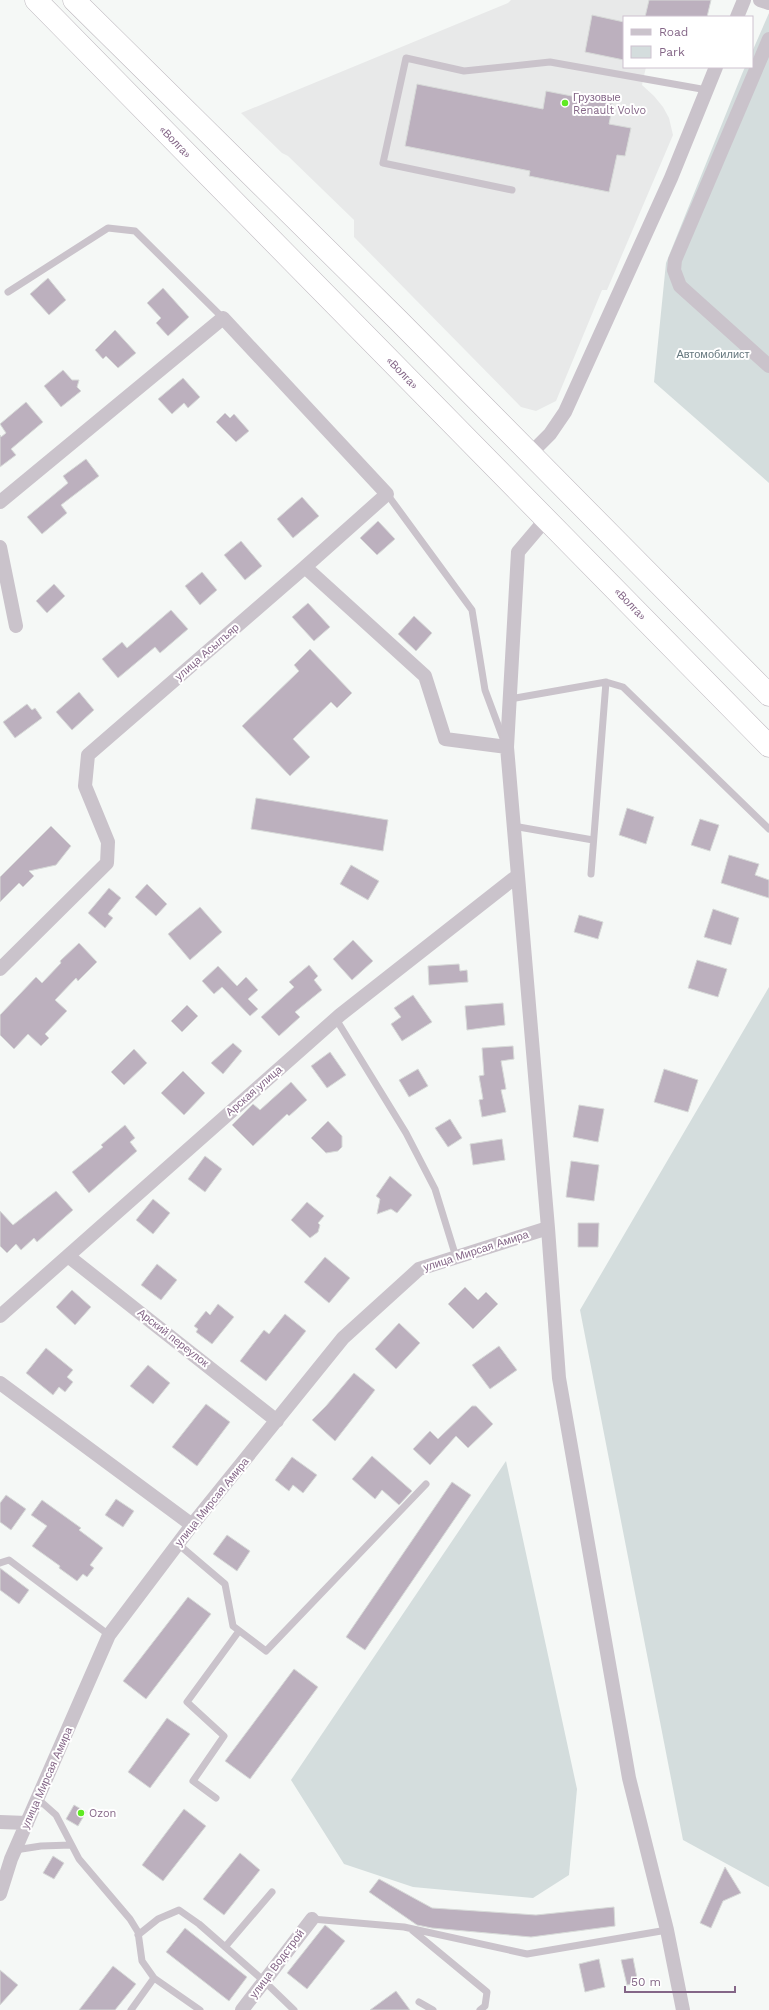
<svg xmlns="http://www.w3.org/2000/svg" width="769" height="2010" font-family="'Work Sans',sans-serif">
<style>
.built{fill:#e8e9e9}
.green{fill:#d4dddd}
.building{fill:#bcb0be;stroke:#d7dad8}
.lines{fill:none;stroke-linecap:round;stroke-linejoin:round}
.trunk-casing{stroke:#bcb6bd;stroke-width:23}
.service{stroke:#cac3cb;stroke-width:7}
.minor{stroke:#cac3cb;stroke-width:14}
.trunk{stroke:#fff;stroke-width:22}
.poi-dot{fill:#5fea23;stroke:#fff;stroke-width:1.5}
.labels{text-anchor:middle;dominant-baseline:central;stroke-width:4;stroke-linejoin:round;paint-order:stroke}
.poi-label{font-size:11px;fill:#846687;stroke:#fff;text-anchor:start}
.street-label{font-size:11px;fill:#846687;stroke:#fff}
.park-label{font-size:11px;fill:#65777e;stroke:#fff}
</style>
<rect width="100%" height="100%" fill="#f5f8f6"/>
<!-- built -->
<path class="built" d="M511,0h195l-3,17h-79v50h22l-4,18 12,11 9,11 6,11 4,17 -66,155h-5l-46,111 -20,10 -15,-4 -167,-170v-17l-66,-64 -6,-3 -41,-40 267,-110z"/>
<!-- green -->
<path class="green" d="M769,13v470l-115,-101 12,-119 76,-189 3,-7h7v-15z
M769,987v900l-86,-47 -103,-530z
M506,1461l71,328 -8,86 -36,23 -120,-11 -69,-23 -53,-84z"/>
<!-- building -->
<path class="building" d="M649,0h62l-4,17h-62z
M592,15l32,7v38l-39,-8z
M417,84l126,25 3,-18 67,13 -4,20 22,4 -6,28 -8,-1 -8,37 -80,-16 1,-5 -125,-25z
M48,278l18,22 -17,15 -19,-21z
M163,288l26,29 -21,19 -12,-13 5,-5 -14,-15z
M115,330l21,23 -18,15 -12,-12 -3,3 -8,-9z
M63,370l9,10h7l-2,7 4,4 -20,16 -17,-21z
M183,378l17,19 -12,11 -4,-5 -12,11 -14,-15z
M26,402l17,20 -32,27 5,6 -16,12v-32l1,2 5,-4 -6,-9z
M225,413l5,5 4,-4 15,17 -13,11 -20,-20z
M86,459l13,17 -38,29 6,8 -25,21 -15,-17 41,-34 -5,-7z
M302,497l17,19 -26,22 -16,-19z
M378,521l17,18 -18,16 -17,-17z
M241,541l21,25 -17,14 -21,-25z
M202,572l15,18 -17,15 -15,-19z
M54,584l11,12 -18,17 -11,-12z
M308,603l22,24 -16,14 -22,-24z
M171,610l17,19 -28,24 -5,-6 -37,31 -16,-19 20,-17 5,6z
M414,616l18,17 -16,18 -18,-17z
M310,649l42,44 -15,15 -6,-6 -38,37 17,18 -20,19 -48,-50 57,-55 -5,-6z
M79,692l15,18 -22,20 -16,-18z
M27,704l5,6 3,-2 7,10 -27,20 -12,-16z
M256,798l132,22 -5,31 -132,-22z
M627,808l27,9 -8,27 -27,-9z
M700,819l19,6 -9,26 -19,-6z
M51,826l20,20 -15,19 -27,6 5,5 -11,11 -4,-4 -19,19v-25z
M729,855l30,9 -4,11 14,5v18l-48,-15z
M351,865l28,16 -11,19 -28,-16z
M147,884l20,20 -11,12 -21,-19z
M109,888l12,10 -13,16 5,4 -8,10 -17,-15z
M200,907l22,25 -32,28 -22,-26z
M713,909l26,9 -8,27 -27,-8z
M579,915l24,7 -5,17 -24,-7z
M353,940l20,21 -21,19 -19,-21z
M79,943l18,19 -19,19 -2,-3 -21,22 12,11 -22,23 4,4 -8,8 -13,-12 -14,15 -14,-14v-20l36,-38 6,6 19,-20 -1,-2z
M697,960l30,9 -9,28 -30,-9z
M459,964l1,7 7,-1 1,12 -39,3 -1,-19z
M309,965l9,11 -4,4 8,10 -27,22 5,5 -21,19 -18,-19 33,-30 -5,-5z
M218,966l19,20 9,-9 12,13 -10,9 10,10 -8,7 -28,-29 -8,7 -12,-13z
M413,995l19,27 -30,19 -11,-17 10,-7 -7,-9z
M503,1003l2,22 -38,5 -2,-24z
M187,1005l11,11 -16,16 -11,-11z
M233,1043l9,8 -19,23 -12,-11z
M513,1046l1,13 -13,2 5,28 -5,1 5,22 -24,5 -3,-17 4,-1 -4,-23 5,-1 -2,-27z
M134,1049l13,14 -23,22 -13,-13z
M330,1052l16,23 -19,13 -16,-22z
M418,1069l10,17 -19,11 -10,-17z
M664,1069l34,11 -10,32 -34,-10z
M183,1071l22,22 -21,22 -23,-22z
M291,1082l16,18 -18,16 -2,-2 -34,32 -21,-21 21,-21 7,6z
M579,1105l25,4 -6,33 -25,-5z
M450,1119l12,19 -14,9 -13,-19z
M328,1121l14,15v11l-4,4 -12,2 -15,-15z
M125,1125l10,13 -5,4 7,9 -48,42 -17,-21 31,-25 -2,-2z
M502,1139l3,21 -32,5 -3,-21z
M205,1156l17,13 -17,23 -17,-13z
M571,1161l28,4 -5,36 -28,-4z
M390,1176l22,19 -15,18 -6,-4 -14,5 3,-15 -4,-3z
M56,1191l17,19 -36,32 -3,-4 -13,12 -5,-6 -9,9 -7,-7v-35l13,14z
M153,1199l17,14 -17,21 -17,-14z
M307,1202l17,14 -6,7 2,2 -2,7 -8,6 -19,-18z
M578,1223h21l-1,24h-20z
M325,1257l25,21 -21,25 -25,-21z
M157,1264l20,16 -16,20 -20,-15z
M465,1287l13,13 8,-8 12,12 -25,25 -25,-25z
M72,1290l19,17 -16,18 -19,-18z
M218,1304l16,13 -22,27 -16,-12 2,-3 -4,-3 12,-15 4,4z
M285,1314l21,17 -40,50 -26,-20 24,-31 5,4z
M399,1323l21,20 -24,26 -21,-20z
M499,1346l18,24 -27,19 -18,-24z
M46,1348l27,22 -6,7 6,5 -8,10 -6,-5 -6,8 -27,-22z
M148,1365l22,18 -17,21 -23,-18z
M354,1373l21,17 -40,51 -23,-21 14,-14z
M206,1404l24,18 -33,44 -25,-19z
M472,1406h4l17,18 -25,24 -12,-12 -26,29 -17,-16 17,-18 8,8z
M372,1456l40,35 -13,14 -17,-15 -7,9 -23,-20z
M292,1457l25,18 -14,18 -10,-8 -4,6 -14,-11z
M452,1482l19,13 -106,155 -19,-13z
M6,1495l20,14 -15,21 -11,-8v-19z
M116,1499l18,12 -11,16 -18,-12z
M42,1500l39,28 -2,2 24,18 -13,17 4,3 -7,9 -4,-3 -6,7 -18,-13 1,-2 -28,-20 15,-20 -16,-11z
M227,1535l23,16 -13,20 -24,-17z
M0,1568l29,22 -10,14 -19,-14z
M188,1597l23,17 -65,85 -23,-18z
M294,1669l24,18 -68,92 -25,-18z
M167,1718l23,16 -40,54 -22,-16z
M74,1805l12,7 -8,14 -12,-7z
M184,1809l22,17 -43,55 -21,-16z
M240,1853l20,17 -36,45 -21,-16z
M53,1856l11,7 -10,16 -11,-6z
M725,1867l16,26 -18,8 -12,27 -11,-5z
M379,1879l53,29 104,7 78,-8 1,19 -84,11 -99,-9 -15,-3 -48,-33z
M325,1925l20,16 -38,48 -20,-16z
M185,1928l62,49 -18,24 -63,-49z
M633,1958l5,25 -11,2 -6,-25z
M599,1959l6,28 -20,5 -6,-28z
M113,1966l23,18 -21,26h-36z
M0,1970l18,15 -18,20z
M396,1991l14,19h-40z"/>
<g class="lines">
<defs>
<path id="trunk" d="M36,0l733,746
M74,0l324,320 371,375"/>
</defs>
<!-- trunk casing -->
<use href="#trunk" class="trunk-casing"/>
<!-- service -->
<path class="service" d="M512,190l-129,-27 23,-105 58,13 86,-9 157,28
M8,292l100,-64 27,3 88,87
M387,494l85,116 13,80 19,51
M510,699l96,-17 17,5 146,142
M513,826l80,14
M591,874l15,-192
M336,1019l70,114 29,56 21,68
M178,1544l47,40 8,42 33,25 160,-167
M0,1563l9,-3 100,75
M216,1798l-23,-17 31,-45 -37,-34 52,-71
M38,1799l18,16 23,44 51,60 8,13 4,29 12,17 46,32
M15,1850l26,-4 30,-1
M312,1919l92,8 123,27 140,-24
M412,1930l75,62 -2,14 -5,4
M138,1935l20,-16 21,-9 20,14 65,57 30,29
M225,1947l47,-55
M419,2002l14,8
M131,2010l23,-32"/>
<!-- minor -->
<path class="minor" d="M760,0l9,3
M737,17l7,-17
M769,39l-94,221 -1,10 6,16 89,80
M530,454l20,-20 15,-22 106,-234 45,-111
M0,502l223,-184 164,176 -82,73
M546,519l-28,33 -11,195 41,481 11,150 70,400 38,152 16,80
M0,547l16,79
M0,969l107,-106 1,-21 -23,-56 3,-31 217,-188 120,109 20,63 62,8
M68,1256l209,165
M0,1316l340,-301 177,-139
M0,1383l192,142
M0,1822l27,1
M0,1894l11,-35 98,-224 83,-110 151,-187 76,-69 129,-41
M242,2010l70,-91"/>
<!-- trunk -->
<use href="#trunk" class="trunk"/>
</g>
<!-- markers -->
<g class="poi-dot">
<circle cx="565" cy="103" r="4"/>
<circle cx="81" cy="1813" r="4"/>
</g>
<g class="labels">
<!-- poi labels -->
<g class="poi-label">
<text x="573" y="97">Грузовые<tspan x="573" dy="13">Renault Volvo</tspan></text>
<text x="89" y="1813">Ozon</text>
</g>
<!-- street labels -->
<g class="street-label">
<text transform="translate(175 142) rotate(46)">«Волга»</text>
<text transform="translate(402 373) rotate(46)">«Волга»</text>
<text transform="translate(630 604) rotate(46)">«Волга»</text>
<text transform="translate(207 652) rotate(-41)">улица Асылъяр</text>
<text transform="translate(254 1091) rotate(-41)">Арская улица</text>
<text transform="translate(476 1251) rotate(-18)">улица Мирсая Амира</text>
<text transform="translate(173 1338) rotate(38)">Арский переулок</text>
<text transform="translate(212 1502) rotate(-51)">улица Мирсая Амира</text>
<text transform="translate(47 1778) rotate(-66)">улица Мирсая Амира</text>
<text transform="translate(277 1964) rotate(-53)">улица Водстрой</text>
</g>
<!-- park labels -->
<g class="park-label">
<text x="713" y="354">Автомобилист</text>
</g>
</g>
<!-- legend -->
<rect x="623" y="16" width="130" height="52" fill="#ffffff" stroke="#cec2cf"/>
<rect x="631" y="29" width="20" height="6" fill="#cac3cb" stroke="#cec2cf"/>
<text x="659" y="36" font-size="12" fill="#846687">Road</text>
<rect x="631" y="46" width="20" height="12" fill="#d4dddd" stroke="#cec2cf"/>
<text x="659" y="56" font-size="12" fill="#846687">Park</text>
<!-- scale -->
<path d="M625 1986v6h110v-6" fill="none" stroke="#846687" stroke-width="2"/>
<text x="631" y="1986" font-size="12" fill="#846687" stroke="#ffffff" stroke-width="3" paint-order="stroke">50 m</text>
</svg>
